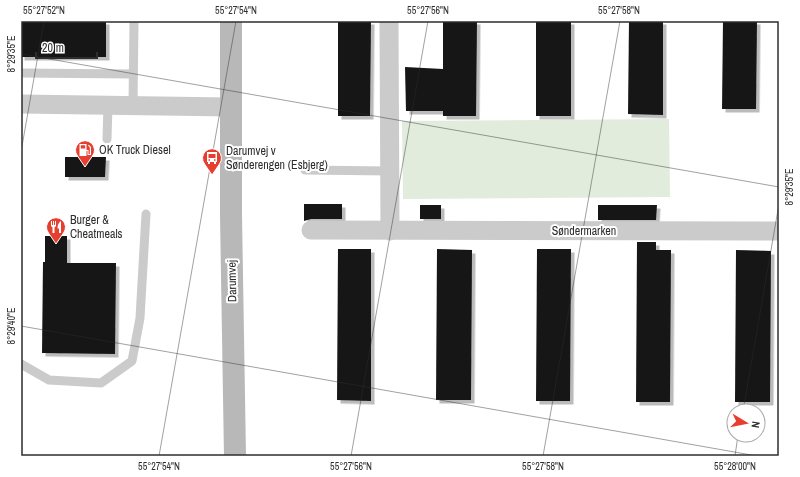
<svg xmlns="http://www.w3.org/2000/svg" width="800" height="477" font-family="'Archivo Narrow',sans-serif">
<style>
.green{fill:#e2ecdc}
.building{fill:#151515;filter:url(#shadow)}
.lines{fill:none;stroke-linecap:round;stroke-linejoin:round}
.lane{stroke:#cbcbcb;stroke-width:9}
.street{stroke:#cbcbcb;stroke-width:19}
.secondary{stroke:#b8b8b8;stroke-width:22}
.ticks{fill:none;stroke:#2e2e2e;stroke-width:1;stroke-opacity:0.45}
.labels{text-anchor:middle;dominant-baseline:central;stroke-width:4;stroke-linejoin:round;paint-order:stroke}
.poi-label{font-size:12px;fill:#2e2e2e;stroke:#fff;text-anchor:start}
.street-label{font-size:12px;fill:#2e2e2e;stroke:#fff}
.neatline{fill:none;stroke:#2e2e2e;stroke-width:1.5}
.ticks-label{font-size:10px;text-anchor:middle;fill:#2e2e2e}
</style>
<defs>
<filter id="shadow"><feDropShadow dx="3.5" dy="3.5" stdDeviation="0" flood-color="#0004"/></filter>
</defs>
<rect width="100%" height="100%" fill="#fff"/>
<!-- green -->
<path class="green" d="M669,119l1,78 -267,2 -1,-78z"/>
<!-- building -->
<path class="building" d="M21,21h85v36h-85z
M338,21h33l-1,95h-32z
M443,21h34l-1,95h-33v-5h-37l-1,-44 38,2z
M536,21h35v95h-35z
M629,21h34v94l-35,-1z
M723,21h34l-1,88h-34z
M65,157h41l-1,20h-40z
M304,204h38v15h-31l-7,2z
M420,205h21v14h-21z
M598,205h59l-1,15h-58z
M45,236h22v27h49l-1,91 -73,-1 1,-91h2z
M637,242h19v8h15l-1,152h-34z
M338,249h33v152l-34,-1z
M437,249l35,1 -1,150h-35z
M537,249h34l-1,152h-34z
M736,250l35,1 -1,151h-35z"/>
<g class="lines">
<!-- lane -->
<path class="lane" d="M21,73l112,1
M133,106l1,-85
M107,139l1,-34
M305,170l84,1
M21,364l28,16 52,3 31,-22 8,-43 6,-104"/>
<!-- street -->
<path class="street" d="M389,21l1,210
M21,104l209,3
M311,230l468,1"/>
<!-- secondary -->
<path class="secondary" d="M231,21v194l4,241"/>
</g>
<!-- ticks -->
<path class="ticks" d="M21,54l758,133M21,152l23,-131M21,326l736,130M743,411l36,-207M159,456l77,-435M351,456l77,-435M543,456l77,-435M735,456l3,-21"/>
<!-- icons -->
<defs>
<symbol id="fuel-pin" viewBox="-11 -11 22 30"><path d="M0 17L-7.5 6A9.5 9.5 0 1 1 7.5 6Z" fill="#e63f30" stroke="#fff"/><path d="M-5.5-6h7V0h2V4h1.3V-2.5L3-4.5l.8-.8L6-3V5H2.5V1h-1V6h-7ZM-4.2-4.7v3.2H.2V-4.7Z" fill="#fff"/></symbol>
<symbol id="bus-pin" viewBox="-11 -11 22 30"><path d="M0 17L-7.5 6A9.5 9.5 0 1 1 7.5 6Z" fill="#e63f30" stroke="#fff"/><path d="M-5-6H5V4H4V6H2V4H-2V6H-4V4H-5ZM-3.5-4V0h7V-4ZM-3.5 1.2v1.5H-2V1.2ZM2 1.2v1.5H3.5V1.2Z" fill="#fff"/></symbol>
<symbol id="restaurant-pin" viewBox="-11 -11 22 30"><path d="M0 17L-7.5 6A9.5 9.5 0 1 1 7.5 6Z" fill="#e63f30" stroke="#fff"/><path d="M-5-6h1v4h1v-4h1v4h1v-4h1v5L-1.5 .5V6h-2V.5L-5-1ZM5-6V6H3V1.5H1.5Q1.5-4 5-6Z" fill="#fff"/></symbol>
</defs>
<g fill-rule="evenodd">
<use href="#fuel-pin" x="74" y="139" width="22" height="30"/>
<use href="#bus-pin" x="201" y="147" width="22" height="30"/>
<use href="#restaurant-pin" x="45" y="216" width="22" height="30"/>
</g>
<g class="labels">
<!-- poi labels -->
<g class="poi-label">
<text x="99" y="150">OK Truck Diesel</text>
<text x="226" y="151">Darumvej v<tspan x="226" dy="14">Sønderengen (Esbjerg)</tspan></text>
<text x="70" y="220">Burger &amp;<tspan x="70" dy="14">Cheatmeals</tspan></text>
</g>
<!-- street labels -->
<g class="street-label">
<text x="584" y="231">Søndermarken</text>
<text transform="translate(232 281) rotate(-91)">Darumvej</text>
</g>
</g>
<!-- border -->
<rect width="800" height="477" fill="none" stroke="#ffffff" stroke-width="44"/>
<!-- north arrow -->
<g transform="translate(746 423) rotate(100)"><circle r="19" fill="#ffffff" stroke="#ababab"/>
<path d="M0-3L7 15L0 10L-7 15Z" fill="#e63f30"/>
<text y="-6" font-size="11" font-weight="bold" text-anchor="middle" fill="#2e2e2e">N</text>
</g>
<!-- scale -->
<path d="M36 52v6h61v-6" fill="none" stroke="#2e2e2e" stroke-width="2"/>
<text x="42" y="52" font-size="12" fill="#2e2e2e" stroke="#ffffff" stroke-width="3" paint-order="stroke">20 m</text>
<rect x="22" y="22" width="756" height="433" class="neatline"/>
<g class="ticks-label">
<text x="44" y="14">55°27'52"N</text>
<text x="236" y="14">55°27'54"N</text>
<text x="428" y="14">55°27'56"N</text>
<text x="619" y="14">55°27'58"N</text>
<text transform="translate(11 54) rotate(-90)" y="4">8°29'35"E</text>
<text transform="translate(789 187) rotate(-90)" y="4">8°29'35"E</text>
<text transform="translate(11 326) rotate(-90)" y="4">8°29'40"E</text>
<text x="159" y="470">55°27'54"N</text>
<text x="351" y="470">55°27'56"N</text>
<text x="543" y="470">55°27'58"N</text>
<text x="735" y="470">55°28'00"N</text>
</g>
</svg>
